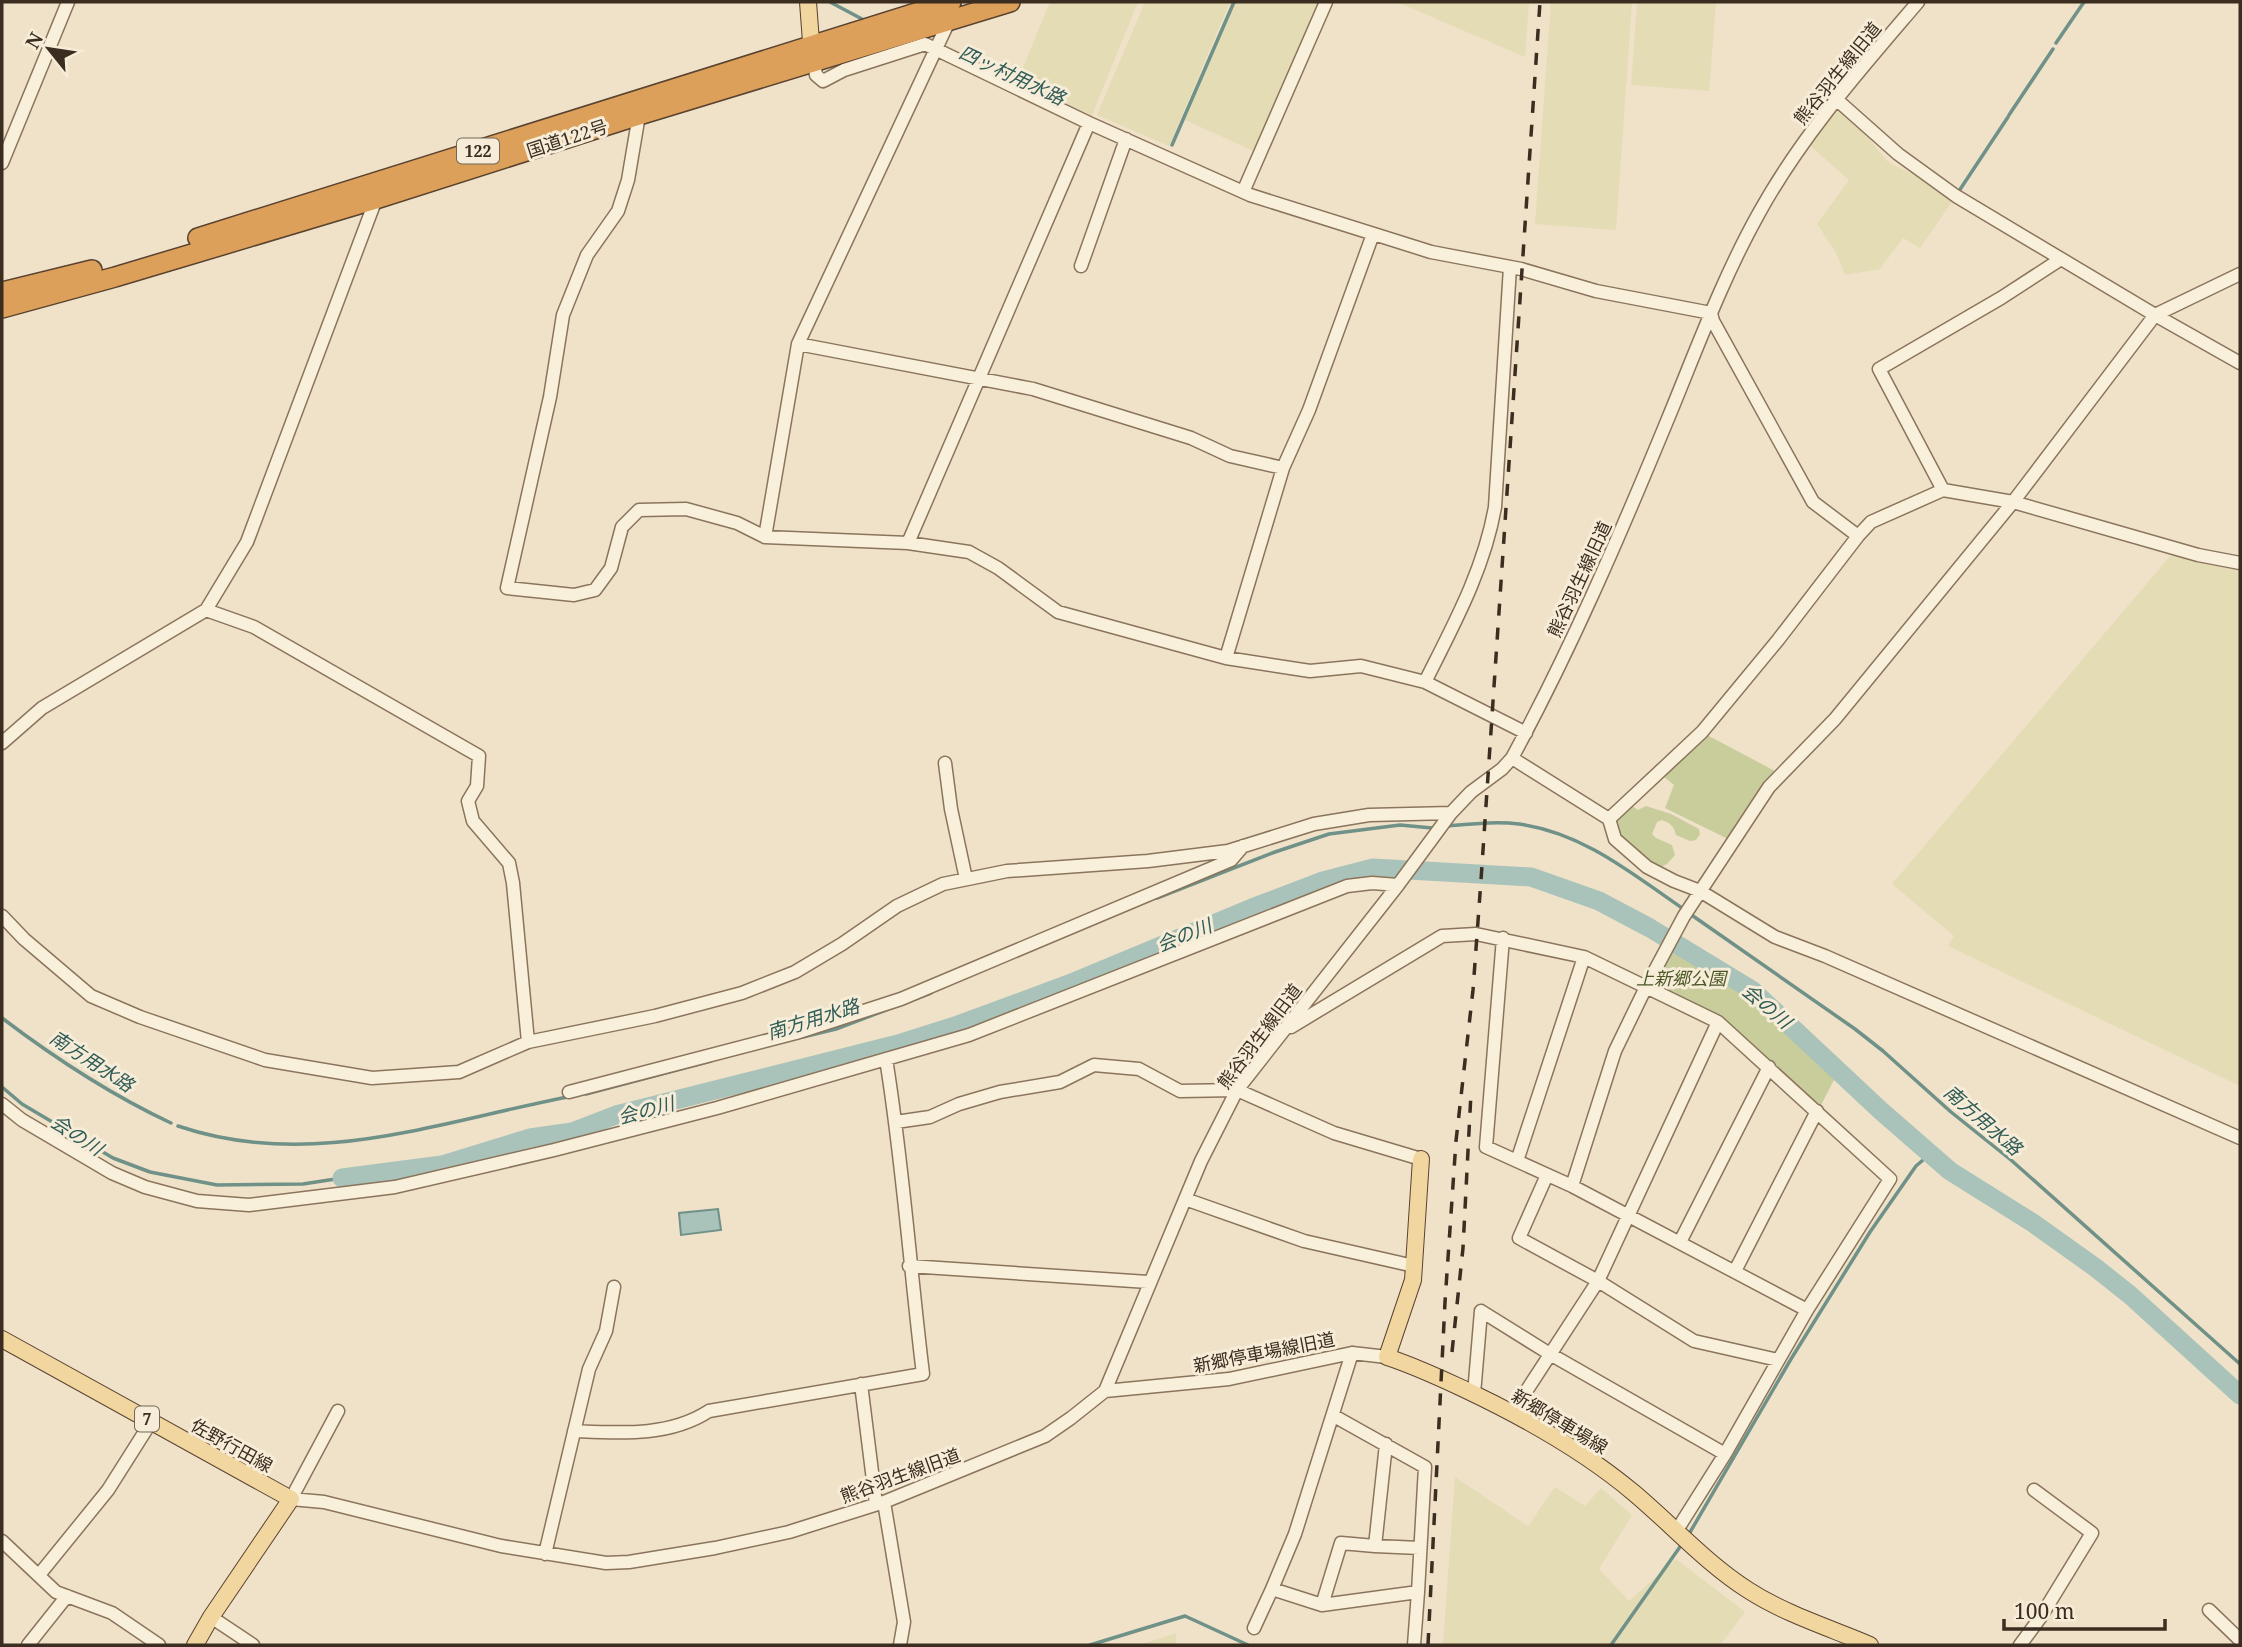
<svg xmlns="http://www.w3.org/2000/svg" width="2242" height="1647" font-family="'Noto Serif','Noto Sans JP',serif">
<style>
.farmland{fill:#e4dcb5}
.green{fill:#c8cd9b}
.water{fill:#a9c3ba;stroke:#6f9188;stroke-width:2}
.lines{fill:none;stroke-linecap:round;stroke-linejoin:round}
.stream{stroke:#6f9188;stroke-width:3.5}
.river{stroke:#a9c3ba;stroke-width:19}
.minor-casing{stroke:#8b745c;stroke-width:15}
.major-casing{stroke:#594230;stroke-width:18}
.highway-casing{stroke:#594230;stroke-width:22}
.minor{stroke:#f9f0db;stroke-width:12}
.major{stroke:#f1d6a0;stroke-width:16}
.highway{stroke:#dda05a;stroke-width:19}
.rail{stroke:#3b2d20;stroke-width:3.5;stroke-dasharray:12 12;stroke-linecap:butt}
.labels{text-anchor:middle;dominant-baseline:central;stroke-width:6;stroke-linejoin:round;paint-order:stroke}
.shield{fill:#f6ecd7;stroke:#736657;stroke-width:2}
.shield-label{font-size:16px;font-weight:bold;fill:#3b2d20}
.street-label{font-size:18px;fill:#3b2d20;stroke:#f6ecd7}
.park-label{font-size:18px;font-style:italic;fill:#4c5827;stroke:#f6ecd7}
.water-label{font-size:19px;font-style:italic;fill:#2f5b57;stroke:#f6ecd7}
</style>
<rect width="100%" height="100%" fill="#efe2c8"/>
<!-- farmland -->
<path class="farmland" d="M1050,2h88l-46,113 -75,-33z
M1145,2h85l-61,144 -72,-31z
M1235,2h88l-65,151 -73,-33z
M1397,2h132l-4,55z
M1551,2h81l-16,228 -81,-6z
M1637,2h79l-7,89 -78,-6z
M1836,99l52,63 68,34 -36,52 -17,-10 -23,31 -35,6 -10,-24 -18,-27 32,-44 -44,-39z
M2171,555l69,13v518l-292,-140 6,-10 -62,-52z
M1455,1477l73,49 27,-39 30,19 16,-18 31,27 -33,54 30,32 47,-42 69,53 -25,33h-277z
M1176,1633v12h-37z"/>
<!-- green -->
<path class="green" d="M1705,734l72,38 -49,67 -63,-31 9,-23 -11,-9z
M1632,806l6,4 8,-4 25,8 28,15 1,5 -4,6 -6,1 -14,-6c-2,-9 -6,-12 -14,-15l-5,2 -5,12 4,4 16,7 3,10 -8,9 -8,4 -10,-5 -30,-27 -3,-16z
M1668,946l67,39 20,15 81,76 -17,33 -99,-90 -71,-33z"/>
<!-- water -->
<path class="water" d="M718,1209l3,21 -40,5 -2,-22z"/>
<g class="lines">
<!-- stream -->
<path class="stream" d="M830,2l32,17
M2056,43l28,-41
M2009,115l44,-66
M1172,145l62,-143
M1959,191l49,-74
M1448,826c24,-2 48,-5 71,-2 64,9 112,49 163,84
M1157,898l118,-46 54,-18 71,-9 32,3
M1693,916l162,113 28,22 68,61 60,48 229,204
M2,1018c54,41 107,76 169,105
M803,1037l33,-8 95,-36
M2,1087l20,17 91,54 37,14 67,13 86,-1 39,-6
M586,1094l125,-33
M178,1126c133,45 259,-4 390,-29
M1689,1534l102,-175 79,-127 46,-66 14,-12
M1090,1645l95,-29 63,29
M1611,1645l71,-101"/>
<!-- river -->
<path class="river" d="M342,1178l100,-13 88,-27 42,-6 44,-17 282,-71 60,-19 111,-41 183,-76 71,-27 50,-13 158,9 68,24 51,27 102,62 128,120 70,61 83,52 63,45 34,27 110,100"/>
<defs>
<path id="minor" d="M814,62l2,13 7,6 21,-11 81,-26 164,79 161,72 181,57 90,17 75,22 115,22 2,8 100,181 45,34
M1836,99l62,55 58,42 199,119 85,48
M639,115l-11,65 -10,31 -31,44 -24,60 -13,82 -43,191 67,7 21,-5 16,-22 11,-41 17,-17 47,-1 51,14 28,14 143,6 61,9 29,16 60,44 168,46 84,13 51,-5 64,16
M2,163l66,-161
M1243,192l83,-190
M1081,266l45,-127
M1510,267l-15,240c-11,63 -42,119 -70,175l101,51
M798,344l235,45 158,49 39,18 53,12
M1943,490l-64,-121 122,-71 60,-39
M765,537l33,-193 151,-323
M908,543l181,-420
M206,610l48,17 225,129 -2,30 -9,15 5,20 36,42 4,20 15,159
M1226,658l57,-190 26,-58 64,-176
M2,743l40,-35 164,-98 41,-68 129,-343
M1512,758l97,61 6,20 32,28 27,14 26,10 75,46 50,19 415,182
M945,763l6,46 15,70
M1609,819l93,-87 76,-92 80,-104 13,-14 72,-32 70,12 185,53 42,8
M2,916l22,23 67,57 49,21 125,43 107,18 87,-6 69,-30 127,-26 87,-23 53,-21 47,-28 55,-38 46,-22 64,-13 141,-10 80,-10 86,-27 55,-9 82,-2
M1503,938l-17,209 86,39
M1718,1022l172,157 -83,131
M1291,1027l151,-91 34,-2 108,23 62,30 -31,64 -43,135 235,124 -82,144 -48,76
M569,1092l227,-59 105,-34 330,-139 12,-14
M2,1104l20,16 90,53 33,14 52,14 52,4 146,-18 159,-37 163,-42 252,-73 378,-149 25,-3 26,2
M896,1122l34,-5 29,-13 41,-12 60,-10 34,-17 45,4 41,22 57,-1 97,43 87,26
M1517,1161l67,-204
M1547,1175l-28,63 79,43 96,60 84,19
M1185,1199l119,42 110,25
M1680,1242l89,-175
M909,1266l239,16
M1735,1271l82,-160
M861,1384l15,120
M1105,1391l124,-12 123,-26 35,4
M1474,1394l7,-83 69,43 175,100
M338,1411l-47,88 33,3 177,44 105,17 23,-1 86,-14 74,-16 95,-30 161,-66 26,-18 34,-27 96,-230 36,-71 161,-205 53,-72 20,-21 31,-23 10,-11c59,-109 108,-223 155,-337 29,-70 55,-142 92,-208 43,-78 102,-144 159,-211
M1512,1413l86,-132 120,-259 -72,-35 38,-71 85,-129 66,-68 178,-217 142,-187 85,-41
M1334,1416l91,51 -7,125 -96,13 -50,-16 23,-55 57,-181
M574,1431c46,2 95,6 135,-20l214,-37c-13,-105 -20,-211 -37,-315
M1386,1444l-11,102 45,2
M884,1502l20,120 -4,23
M2,1541l54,51 56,21 47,32
M545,1554l44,-185 17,-38 8,-44
M39,1575l69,-85 43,-68
M1322,1605l19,-62 34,3
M2209,1610l31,30
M211,1617l42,28
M1254,1628l18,-39
M28,1645l39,-49
M1414,1645l4,-53
M2020,1645l20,-27 52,-85 -58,-43"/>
<path id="major" d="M808,2l4,53
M1421,1159l-8,121 -26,77c28,9 53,21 79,33 59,28 118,61 168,103 38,32 72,70 114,97 37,24 82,38 122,55
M2,1339l289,160 -80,118 -16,28"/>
<path id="highway" d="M198,238l753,-236
M2,292l90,-22
M2,308l113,-31 261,-78 263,-84 371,-113"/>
</defs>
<!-- minor casing -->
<use href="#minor" class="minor-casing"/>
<!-- major casing -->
<use href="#major" class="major-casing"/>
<!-- highway casing -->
<use href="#highway" class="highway-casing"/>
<!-- minor -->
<use href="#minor" class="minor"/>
<!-- major -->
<use href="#major" class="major"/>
<!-- highway -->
<use href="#highway" class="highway"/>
<!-- rail -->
<path class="rail" d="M1452,1352l11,-104 8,-155
M1428,1645l17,-343 11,-161 17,-151 8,-110 59,-878"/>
</g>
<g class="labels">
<!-- shield labels -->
<g class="shield">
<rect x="457" y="138.5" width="42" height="25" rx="5"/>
<rect x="135" y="1406.5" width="24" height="25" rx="5"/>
</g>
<g class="shield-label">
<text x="478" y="151">122</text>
<text x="147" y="1419">7</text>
</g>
<!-- street labels -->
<g class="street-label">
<text transform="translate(1837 73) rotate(-51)">熊谷羽生線旧道</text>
<text transform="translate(567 138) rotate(-18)">国道122号</text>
<text transform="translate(1579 579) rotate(-65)">熊谷羽生線旧道</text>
<text transform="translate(1259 1036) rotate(-53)">熊谷羽生線旧道</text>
<text transform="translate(1264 1352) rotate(-11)">新郷停車場線旧道</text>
<text transform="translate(1560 1421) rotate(31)">新郷停車場線</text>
<text transform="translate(232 1445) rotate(29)">佐野行田線</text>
<text transform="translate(900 1475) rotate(-20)">熊谷羽生線旧道</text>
</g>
<!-- park labels -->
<g class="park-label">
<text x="1681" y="978">上新郷公園</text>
</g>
<!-- water labels -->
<g class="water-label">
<text transform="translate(1012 75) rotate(25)">四ッ村用水路</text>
<text transform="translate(1184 935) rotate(-22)">会の川</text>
<text transform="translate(1767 1006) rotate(40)">会の川</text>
<text transform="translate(813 1019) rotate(-17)">南方用水路</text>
<text transform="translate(92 1061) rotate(33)">南方用水路</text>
<text transform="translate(646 1110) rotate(-15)">会の川</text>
<text transform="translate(1983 1120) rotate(41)">南方用水路</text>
<text transform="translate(77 1135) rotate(33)">会の川</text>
</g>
</g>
<!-- border -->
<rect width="2242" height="1647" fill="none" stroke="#3b2d20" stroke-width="7"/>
<!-- north arrow -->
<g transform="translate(49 49) rotate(300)" stroke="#f6ecd7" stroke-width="5" paint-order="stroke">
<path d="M0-5L12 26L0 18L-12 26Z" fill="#3b2d20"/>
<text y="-10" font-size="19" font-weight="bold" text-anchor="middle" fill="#3b2d20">N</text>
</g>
<!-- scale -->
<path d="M2004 1619v10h161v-10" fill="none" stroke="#3b2d20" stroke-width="3.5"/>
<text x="2014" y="1619" font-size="21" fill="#3b2d20" stroke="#f6ecd7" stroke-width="5" paint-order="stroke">100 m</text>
</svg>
